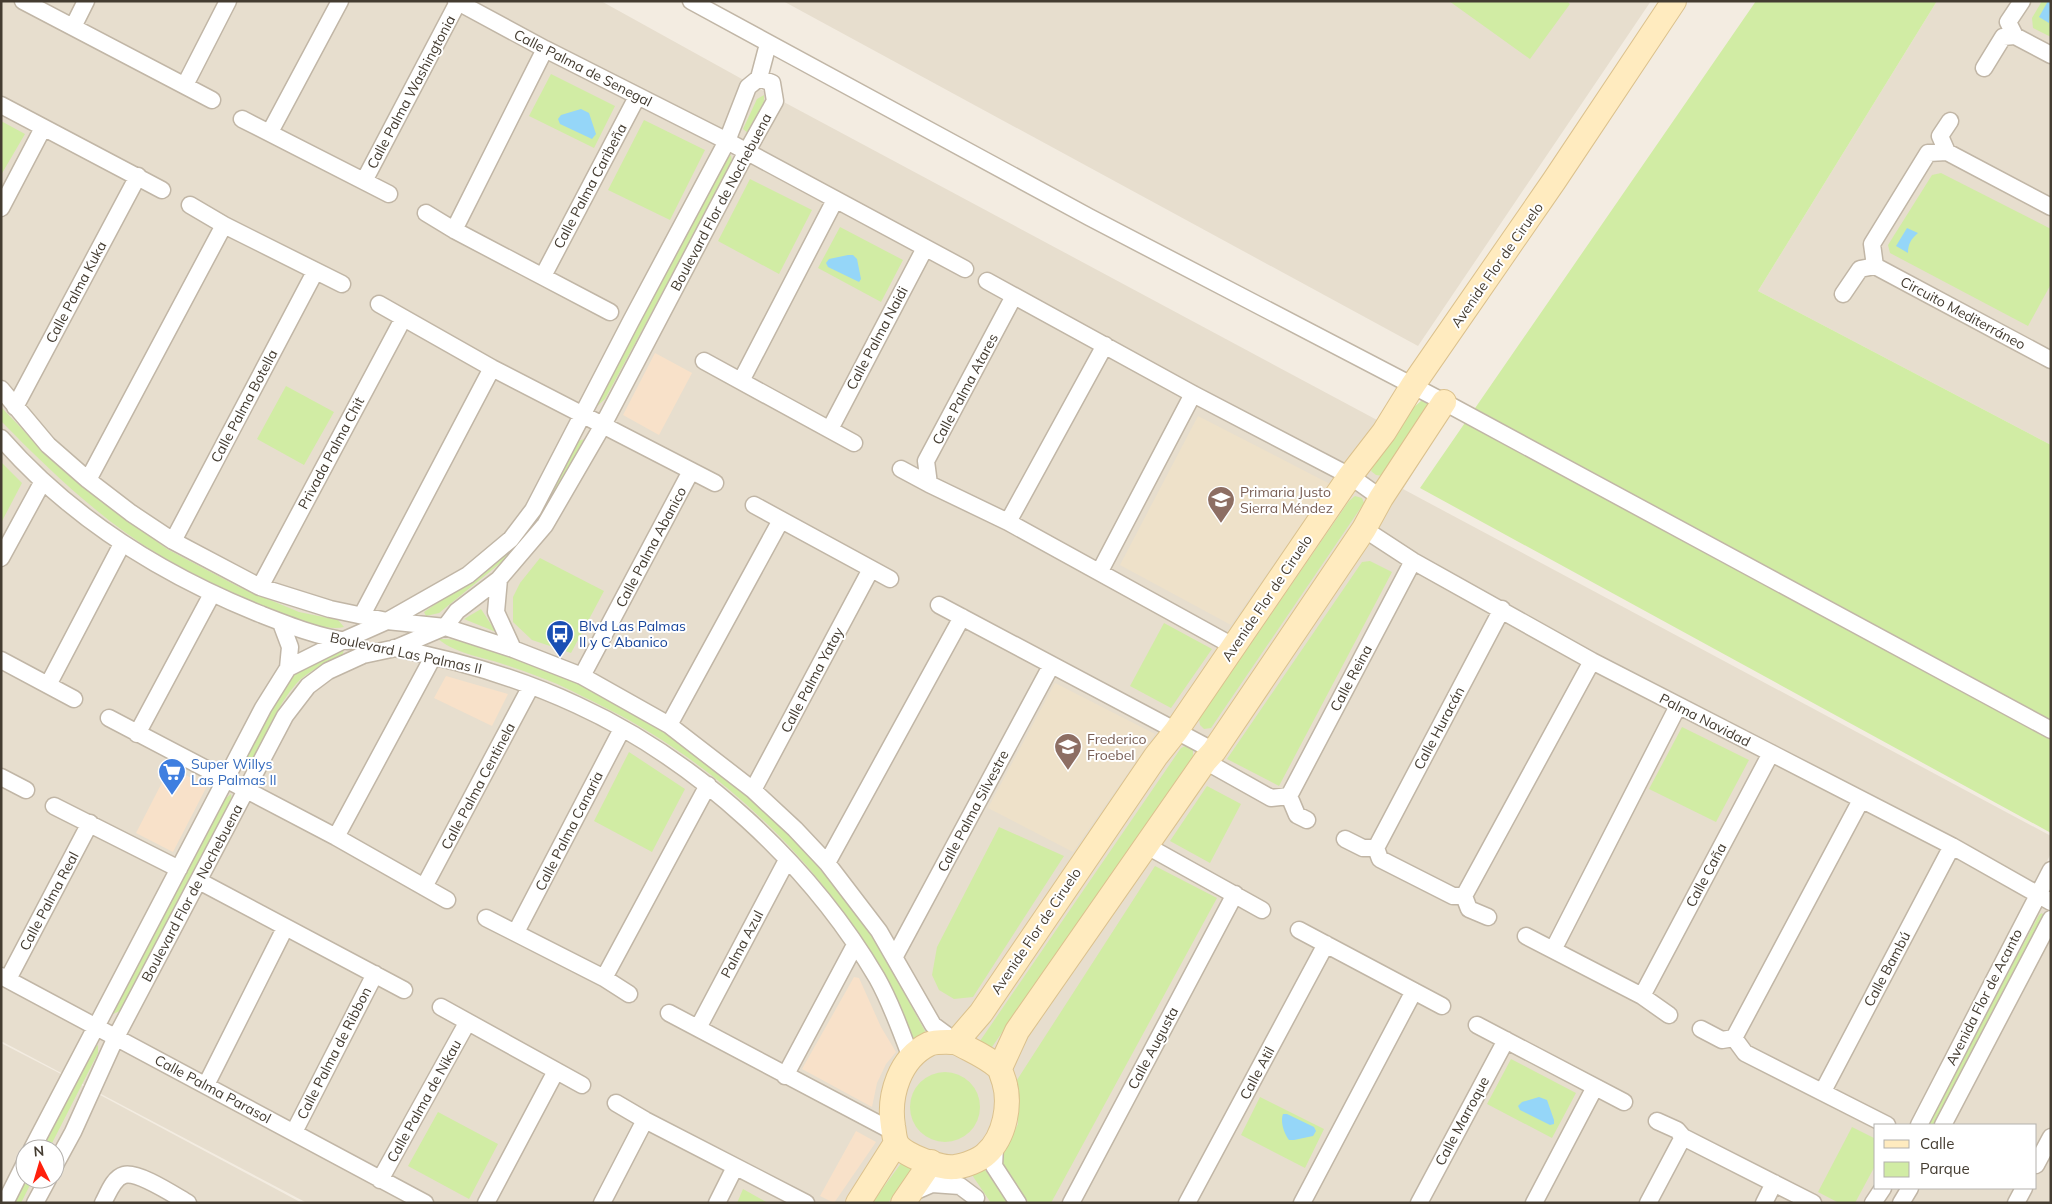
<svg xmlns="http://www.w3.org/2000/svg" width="2052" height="1204" font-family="Mulish,sans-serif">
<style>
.residential{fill:#e7dece;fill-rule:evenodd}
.commercial{fill:#f8e1c9}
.education{fill:#eee1c9}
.green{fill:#d1eca4}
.water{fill:#95d6f8}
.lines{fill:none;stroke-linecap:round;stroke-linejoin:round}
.minor-casing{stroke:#c1b6a6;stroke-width:19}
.secondary-casing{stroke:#dbc18d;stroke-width:26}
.minor{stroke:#fff;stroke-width:16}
.secondary{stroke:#ffebbf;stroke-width:24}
.labels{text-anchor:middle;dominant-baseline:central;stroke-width:4;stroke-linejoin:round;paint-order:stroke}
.street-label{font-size:14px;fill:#443c31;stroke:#fff}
.education-label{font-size:14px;fill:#785e54;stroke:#fff;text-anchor:start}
.transit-label{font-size:14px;fill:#164399;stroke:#fff;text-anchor:start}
.shop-label{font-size:14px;fill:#366cbe;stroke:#fff;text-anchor:start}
</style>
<rect width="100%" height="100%" fill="#f3ece1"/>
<!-- residential -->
<path class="residential" d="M1,1h600l166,92 610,327 48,34 -22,35 648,347v17l-12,25 12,6v319h-1744l-306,-162zM1876,1125h160v63h-160z
M783,1h868l-233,345z
M1937,1h114v444l-293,-154z
M1,1043l58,30 243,130h-301zM25,1149h30v30h-30z"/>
<!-- commercial -->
<path class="commercial" d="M655,353l37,20 -33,62 -36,-20z
M446,676l62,18 -16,32 -58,-28z
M170,767l37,19 -34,66 -37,-19z
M854,977l5,1 22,49 15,25 -10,12 -9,19 -5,24 -70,-38z
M856,1131l20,11 -42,61 -14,-7z"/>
<!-- education -->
<path class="education" d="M1198,416l132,68 -99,141 -111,-60z
M1055,683l100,51 -82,118 -85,-44z"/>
<!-- green -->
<path class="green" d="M1449,1h118l3,3 -40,55z
M1756,1h181l-179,290 293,154v388l-631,-345z
M2042,1h9v36l-18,-9 -1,-10z
M551,74l64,32 -21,42 -65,-32z
M764,95v7l-16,31 -5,-4 14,-30z
M644,120l61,30 -35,70 -62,-30z
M1,121l24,13 -24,41z
M731,155l1,8 -127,236 -9,8 5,-13 127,-236z
M1941,173l110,56v55l-23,42 -138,-73 -2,-8 44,-70z
M750,179l62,31 -33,64 -61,-33z
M840,227l63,33 -22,42 -63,-34z
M286,386l48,26 -30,53 -47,-26z
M1422,400l7,4 -46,72 -7,-1 -5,-4 4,-9 38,-54z
M1,407l45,47 40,35 81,60 72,38 60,25 39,8 6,7c-21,5 -56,-11 -76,-19 -37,-16 -73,-32 -107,-52 -60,-36 -111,-85 -160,-135z
M585,439l-43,79 -23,30 -80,65 -13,3 -2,-4 51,-35 103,-136z
M1,462l21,21 -21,40z
M1355,496l7,2 2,5 -153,225 -7,1 -4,-4 -1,-6 150,-218z
M540,558l64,33 -33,62 -39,-13 -19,-18v-25l7,-14z
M1370,561l22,11 -113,214 -52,-27 135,-197z
M481,609l15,23 -32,-13z
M1164,623l48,26 -41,59 -41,-22z
M438,639c34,-1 74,17 105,29 129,52 244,148 324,261 22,32 39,68 58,102l-4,9 -10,-3c-8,-18 -14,-38 -24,-56 -54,-100 -141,-190 -238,-249 -24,-15 -51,-28 -77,-41 -20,-10 -42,-18 -63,-25 -24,-9 -51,-11 -71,-27z
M345,647l-3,9c-15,7 -35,15 -46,28 -20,23 -32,55 -46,81l-7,6v-8c12,-24 30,-67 48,-86 14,-14 36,-21 54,-30z
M1682,727l67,33 -33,62 -67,-33z
M1185,746l8,4v6l-201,291 -7,1 -5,-7 201,-293z
M629,752l56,37 -33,63 -58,-31z
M1207,786l34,18 -31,59 -40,-22z
M231,794l1,8 -112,209 -7,3 2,-6 110,-209z
M999,827l65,29 -91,141 -19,2 -15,-9 -7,-15 5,-28z
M1155,866l62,32 -166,305h-22l-12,-15 -14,-23v-12l15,-29 -3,-41z
M2042,913l3,5 -110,207h-8l112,-210z
M98,1045v8l-49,96h-8l51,-100z
M1511,1059l65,34 -24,45 -65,-34z
M910 1107a35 35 0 1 1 70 0a35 35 0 1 1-70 0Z
M1260,1097l64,32 -19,39 -64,-33z
M438,1112l60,32 -29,55 -61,-33z
M1852,1127l24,12v25l-21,39h-16l-21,-11z
M902,1162l9,3v4l-23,34h-16z
M983,1167l25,36h-17l-21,-31z
M26,1179h7l-12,24h-7z
M743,1189l25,14h-31z"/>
<!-- water -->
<path class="water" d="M2048,1h3l-2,22 -10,-6z
M581,109l8,4 7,21 -4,5 -32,-15 -2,-5 3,-4z
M1907,228l11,5c-7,6 -10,11 -10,20l-12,-7z
M848,255h5l4,4 4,20 -2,3 -31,-15 -2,-4 3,-4z
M1539,1097l8,3 7,20v4l-4,1 -30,-15 -2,-4 4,-4z
M1283,1114h4l27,13 2,4 -3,5 -19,4h-5c-5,-6 -9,-19 -6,-26z"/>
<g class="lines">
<defs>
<path id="minor" d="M23,1l189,99
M456,1l89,48 182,92 238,128
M691,1l398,216 355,185 607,328
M73,27l13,-26
M2015,36l36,19
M1984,68l19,-31 12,-1 -7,-14 14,-21
M759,78l9,-34
M185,85l43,-84
M1,105l161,85
M242,119l147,75
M270,132l70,-131
M1947,152l104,55
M364,181l94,-179
M190,205l34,20 118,59
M1,208l42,-80
M426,213l28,17 156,82
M454,230l91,-181
M1875,266l176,94
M543,276l94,-179
M987,281l206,113 157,82 31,22
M1843,294l17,-25 15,-3 -3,-22 56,-91 19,-1 -7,-16 10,-15
M1014,296l-88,165 3,23 79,38 225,124
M379,304l113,64 223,115
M704,361l150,82
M741,381l94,-181
M1,389l47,56 40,35 43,33 42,28 87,46 70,22 57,12 58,6 68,22 69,27 87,49 84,65 42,39 32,34 52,68 54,94 23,17
M15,407l123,-231
M830,429l95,-181
M1,438c70,80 162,137 259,176 28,11 58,23 88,27
M901,469l28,15
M88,480l136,-255
M754,505l136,74
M1008,522l97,-177
M1364,529l49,32 179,100 360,185 99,56
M173,541l142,-269
M1,558l42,-77
M1100,571l93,-177
M499,579l-3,33 17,37
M260,587l143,-268
M939,605l275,146
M362,615l130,-247
M281,623l9,24 -2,21
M394,648c63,12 125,30 183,57 120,55 233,159 300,273 14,25 24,53 34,80
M1,660l73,39
M582,676l109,-205
M48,685l74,-141
M109,718l227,119 111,63
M669,725l112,-205
M137,734l75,-140
M1205,761l66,37 18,-2 8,19 10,5
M1,777l25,13
M753,790l118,-221
M1289,796l124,-235
M54,806l125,63
M336,837l97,-180
M1345,839l18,9h13l4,11 73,37h11l5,13 19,8
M1147,846l115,64
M1376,848l126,-239
M827,863l135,-246
M199,881l205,109
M424,887l107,-201
M1464,896l128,-235
M486,918l118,60 25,16
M1299,930l143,76
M516,932l106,-203
M1526,936l116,60 27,19
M1553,950l125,-244
M895,956l156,-290
M1,976l424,227
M604,978l104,-193
M8,979l82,-156
M1642,996l129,-243
M441,1007l141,78
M669,1013l225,119
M1477,1025l147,77
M698,1028l89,-168
M1701,1029l21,11 12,-2 11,15 142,72
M1734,1038l127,-238
M785,1076l70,-131
M206,1085l79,-157
M1823,1091l129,-245
M616,1103l29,17 161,83
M1657,1121l20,9 6,7 130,66
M1919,1125l132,-255
M1943,1125l108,-206
M294,1132l81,-158
M995,1146l-1,20 24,37
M32,1149l231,-441 25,-40 54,-27 45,-20 81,-46 43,-36 22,-29 98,-189 96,-180 21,-54 11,-9
M55,1165l18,-33 43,-95 169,-321 23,-30 20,-15 35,-16 33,-7 49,-21 12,-16 42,-32 46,-54 58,-100 143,-272 29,-52 -3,-18 -13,-5
M2036,1165l15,-28
M380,1180l87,-157
M909,1194l23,-10 28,2 16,12
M5,1203l20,-40
M35,1203l13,-24
M103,1203c5,-9 10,-25 21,-28 14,-4 50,20 64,28
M486,1203l70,-132
M602,1203l43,-83
M717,1203l18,-36
M1071,1203l164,-309
M1187,1203l139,-259
M1302,1203l112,-212
M1419,1203l87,-163
M1534,1203l61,-116
M1648,1203l35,-66
M1764,1203l10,-20
M1873,1203l10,-15
M1901,1203l9,-15
M2016,1203l8,-15"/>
<path id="secondary" d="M956,1042l25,-29 175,-257 20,-25 174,-255 34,-44 29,-47 141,-204 120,-180
M956,1042c14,8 30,14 42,25 3,3 4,9 6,14 7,23 1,56 -18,73 -6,6 -22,12 -31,13 -13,2 -51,-11 -58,-23 -3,-5 -3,-13 -4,-18 -5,-31 7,-68 36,-82 7,-3 19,-2 27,-2z
M1000,1068l17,-37 188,-270 9,-10 150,-222 17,-31 63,-96
M858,1203l38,-60
M903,1203l28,-41"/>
</defs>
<!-- minor casing -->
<use href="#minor" class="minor-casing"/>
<!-- secondary casing -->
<use href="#secondary" class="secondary-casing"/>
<!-- minor -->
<use href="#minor" class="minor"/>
<!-- secondary -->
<use href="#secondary" class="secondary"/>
</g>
<!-- icons -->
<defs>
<symbol id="school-pin" viewBox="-11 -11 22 30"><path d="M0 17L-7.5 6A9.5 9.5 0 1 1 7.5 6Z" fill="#8d6e63" stroke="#fff"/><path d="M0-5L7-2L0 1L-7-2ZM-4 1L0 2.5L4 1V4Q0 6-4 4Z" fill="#fff"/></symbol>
<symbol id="bus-pin" viewBox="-11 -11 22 30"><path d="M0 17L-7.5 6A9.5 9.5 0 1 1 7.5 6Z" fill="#1a4fb4" stroke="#fff"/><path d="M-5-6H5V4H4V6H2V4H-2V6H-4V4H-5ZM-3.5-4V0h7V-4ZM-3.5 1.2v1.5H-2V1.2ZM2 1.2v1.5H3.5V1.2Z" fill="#fff"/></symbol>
<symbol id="supermarket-pin" viewBox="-11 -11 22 30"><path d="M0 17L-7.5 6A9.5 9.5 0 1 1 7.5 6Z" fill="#3f7fe0" stroke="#fff"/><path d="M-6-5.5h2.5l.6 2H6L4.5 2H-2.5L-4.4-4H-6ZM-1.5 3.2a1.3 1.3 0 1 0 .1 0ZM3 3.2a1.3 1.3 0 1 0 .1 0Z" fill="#fff"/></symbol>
</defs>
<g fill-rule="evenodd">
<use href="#school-pin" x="1205" y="484" width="32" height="43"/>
<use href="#bus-pin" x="544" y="618" width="32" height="43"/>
<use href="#school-pin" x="1052" y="731" width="32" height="43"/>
<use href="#supermarket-pin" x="156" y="756" width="32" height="43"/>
</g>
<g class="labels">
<!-- street labels -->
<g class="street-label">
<text transform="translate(583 68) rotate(27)">Calle Palma de Senegal</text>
<text transform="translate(411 92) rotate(-62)">Calle Palma Washingtonia</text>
<text transform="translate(590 186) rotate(-62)">Calle Palma Caribeña</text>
<text transform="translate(721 202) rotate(-62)">Boulevard Flor de Nochebuena</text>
<text transform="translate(1497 265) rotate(-55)">Avenide Flor de Ciruelo</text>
<text transform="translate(76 292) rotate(-62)">Calle Palma Kuka</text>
<text transform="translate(1963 313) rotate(28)">Circuito Mediterráneo</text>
<text transform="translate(877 338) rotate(-62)">Calle Palma Naidi</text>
<text transform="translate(965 389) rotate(-62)">Calle Palma Atares</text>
<text transform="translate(244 406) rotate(-62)">Calle Palma Botella</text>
<text transform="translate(331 453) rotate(-62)">Privada Palma Chit</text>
<text transform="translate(651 547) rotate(-62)">Calle Palma Abanico</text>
<text transform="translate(1267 598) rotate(-56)">Avenide Flor de Ciruelo</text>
<text transform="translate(406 653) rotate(12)">Boulevard Las Palmas II</text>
<text transform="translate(1351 678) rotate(-62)">Calle Reina</text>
<text transform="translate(812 680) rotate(-62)">Calle Palma Yatay</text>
<text transform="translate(1705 720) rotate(27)">Palma Navidad</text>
<text transform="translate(1439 728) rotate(-62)">Calle Huracán</text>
<text transform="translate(478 786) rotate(-62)">Calle Palma Centinela</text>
<text transform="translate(973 811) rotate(-62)">Calle Palma Silvestre</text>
<text transform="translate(569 831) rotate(-63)">Calle Palma Canaria</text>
<text transform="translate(1706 875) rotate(-62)">Calle Caña</text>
<text transform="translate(192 893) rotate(-62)">Boulevard Flor de Nochebuena</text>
<text transform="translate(49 901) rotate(-62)">Calle Palma Real</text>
<text transform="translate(1036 931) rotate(-56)">Avenide Flor de Ciruelo</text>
<text transform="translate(742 944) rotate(-62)">Palma Azul</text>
<text transform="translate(1887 969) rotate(-62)">Calle Bambú</text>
<text transform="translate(1984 997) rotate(-63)">Avenida Flor de Acanto</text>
<text transform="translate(1153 1048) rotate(-62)">Calle Augusta</text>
<text transform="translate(334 1053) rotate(-63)">Calle Palma de Ribbon</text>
<text transform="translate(1257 1073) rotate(-62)">Calle Atil</text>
<text transform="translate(213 1089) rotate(28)">Calle Palma Parasol</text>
<text transform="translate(424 1101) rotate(-61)">Calle Palma de Nikau</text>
<text transform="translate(1462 1121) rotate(-62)">Calle Marroque</text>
</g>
<!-- education labels -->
<g class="education-label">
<text x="1240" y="492">Primaria Justo<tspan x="1240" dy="16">Sierra Méndez</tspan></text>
<text x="1087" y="739">Frederico<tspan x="1087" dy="16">Froebel</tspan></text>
</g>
<!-- transit labels -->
<g class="transit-label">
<text x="579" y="626">Blvd Las Palmas<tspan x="579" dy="16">II y C Abanico</tspan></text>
</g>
<!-- shop labels -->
<g class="shop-label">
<text x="191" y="764">Super Willys<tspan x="191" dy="16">Las Palmas II</tspan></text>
</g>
</g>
<!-- border -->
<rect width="2052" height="1204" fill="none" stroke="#443c31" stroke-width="5"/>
<!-- legend -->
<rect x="1874" y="1124" width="162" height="65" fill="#ffffff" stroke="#b4b1ad"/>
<rect x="1884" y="1140" width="25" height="8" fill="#ffebbf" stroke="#b4b1ad"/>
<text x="1920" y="1149" font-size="15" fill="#443c31">Calle</text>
<rect x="1884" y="1162" width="25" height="15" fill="#d1eca4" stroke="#b4b1ad"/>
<text x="1920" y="1174" font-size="15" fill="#443c31">Parque</text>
<!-- north arrow -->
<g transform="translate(40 1164) rotate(355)"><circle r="24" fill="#ffffff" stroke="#b4b1ad"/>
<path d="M0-4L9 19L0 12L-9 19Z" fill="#ff200c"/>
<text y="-8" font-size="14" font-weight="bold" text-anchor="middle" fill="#443c31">N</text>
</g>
</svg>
